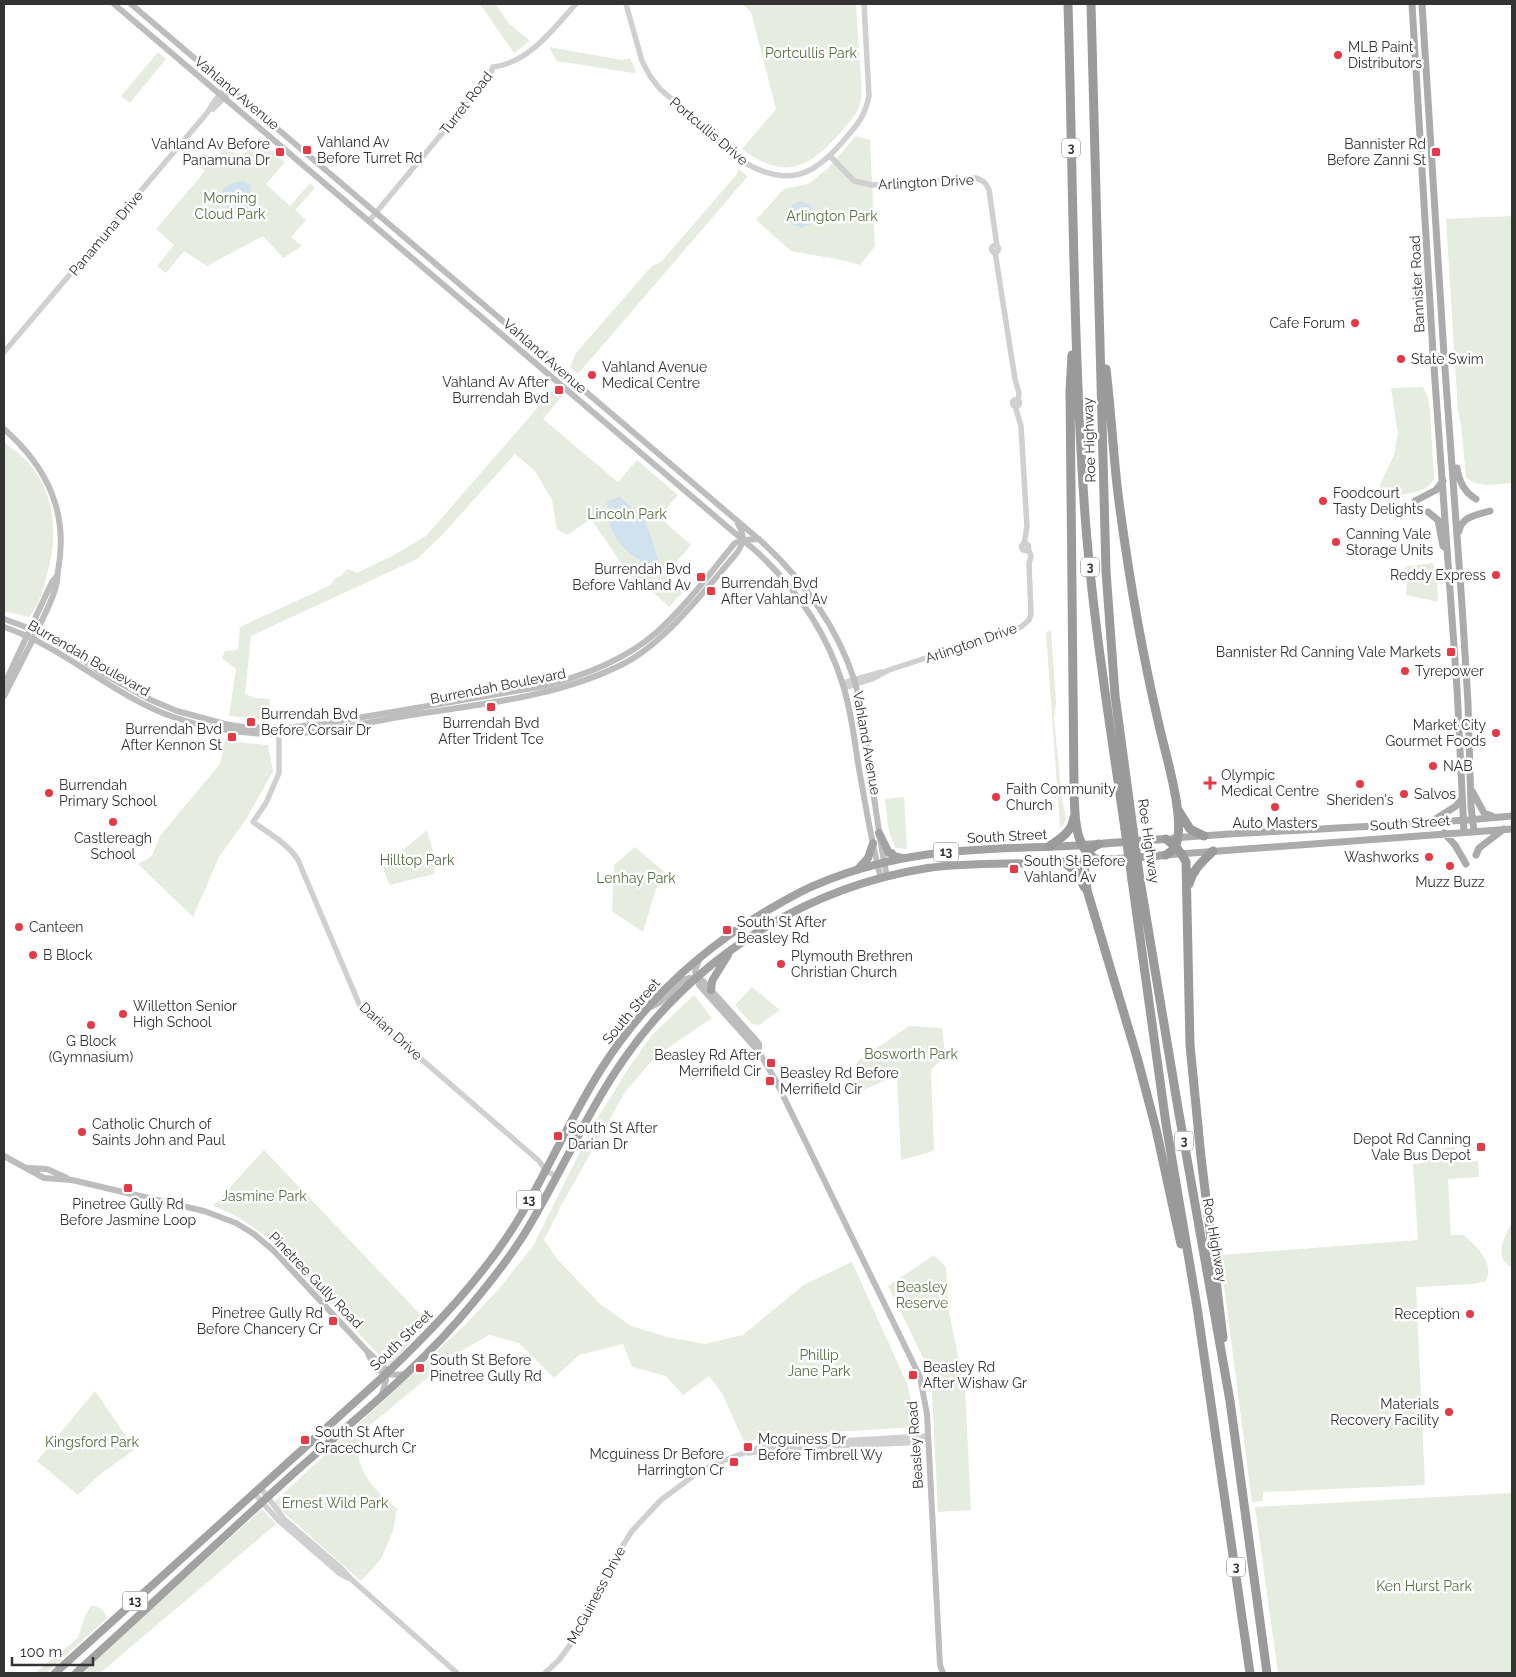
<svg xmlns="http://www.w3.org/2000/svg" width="1516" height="1677" font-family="Raleway,sans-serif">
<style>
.green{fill:#e6ecdf}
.water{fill:#cfe2ee;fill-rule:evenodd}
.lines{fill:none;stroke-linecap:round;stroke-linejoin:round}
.tertiary{stroke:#d0d0d0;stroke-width:5.5}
.secondary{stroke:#bdbdbd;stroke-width:6}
.primary{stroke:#ababab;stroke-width:7}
.trunk{stroke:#a2a2a2;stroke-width:8}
.motorway{stroke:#9a9a9a;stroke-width:9}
.motorway-bridge{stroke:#9a9a9a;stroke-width:9}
.poi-dot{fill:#e63946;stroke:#fff;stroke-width:2}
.labels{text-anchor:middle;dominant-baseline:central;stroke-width:5;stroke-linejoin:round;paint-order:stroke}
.shield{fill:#fff;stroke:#707070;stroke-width:1}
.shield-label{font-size:12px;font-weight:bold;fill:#333}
.poi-label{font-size:14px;fill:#333;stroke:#fff;text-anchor:start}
.park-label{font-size:14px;fill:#56703f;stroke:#fff}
.street-label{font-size:14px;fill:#333;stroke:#fff}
</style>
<rect width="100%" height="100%" fill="#fff"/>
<!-- green -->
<path class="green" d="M480,4h16l13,20 21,17 -16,12z
M742,4h114c1,20 3,41 4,61 1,12 3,27 0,39 -4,12 -14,22 -22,31 -32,36 -56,44 -96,14l34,-40 -25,-97z
M549,47l73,13 8,-2 6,14 -2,1 -77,-12z
M158,52l8,7 -36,44 -9,-7z
M856,136l14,4 5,106 -15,19 -18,-5 -51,-9 -35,-31 28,-31 24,-5 19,-15z
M258,138l27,24 -19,22 24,22 20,-23 5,5 -20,22 11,10 -15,17 11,9 -19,12 -20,-22 -56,30 -23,-15 -18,22 -9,-7 17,-21 -18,-16 49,-58 -22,-19 3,-4 22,19 19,-21 13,12z
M738,169l10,7 -170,198 -8,-7 6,-14 75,-86 11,-6 75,-87z
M1512,216v267c-16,1 -34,6 -46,-6l-5,-53 -3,-12 -12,-193z
M1423,387l5,11 2,13 4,68c-2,3 -5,7 -8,9 -11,6 -31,9 -43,4l-3,-7 14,-30 4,-21 -7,-46z
M553,390l9,6 -19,23 75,63 19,-22 41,35 -19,22 32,28 -26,30 18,17 -14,15 -17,-16 -15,-5 -46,-67 -24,16 -10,-6 -5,-29 -17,-29 -20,-17 -73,81 -25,24 -166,77 -6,58 9,4 16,1 -2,21 -39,-4 7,-47 -14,-11 3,-7 13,-1 2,-23 91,-42 3,-6 7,-3 6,-7 10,4 37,-18 32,-19z
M4,442c8,7 19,14 26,23 26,31 28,73 17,110 -4,15 -8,30 -18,42l-25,-6z
M1433,563l4,12 1,27 -32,-7 1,-12 -2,-16z
M1051,630l5,72 -2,16 8,82 4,18 -2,6 -4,4 -14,-196z
M225,741l43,4 5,26 -26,47 -28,39 -26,60 -55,-53 14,-8 8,-20 60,-72z
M904,797l3,52 -11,-1c-9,-13 -9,-34 -11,-49z
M427,830l8,29 -1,15 -44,11 -9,-21 26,-17z
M635,847l34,29 -13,13 -13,43 -31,-21 2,-46z
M752,987l28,23 -21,15 -7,-1 -17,-19z
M694,995l18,23 -56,38 -31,36 -63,112 -18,36 14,20 42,44 31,22 36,11 38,7 38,-9 62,-51 47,-22 56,124 8,41 -131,8 -41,7 -22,-49 -13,-17 -26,19 -17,-19 -34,-9 -9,-23 -44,11 -25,23 -35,-35 -30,-8 -33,19 -92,76c-2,4 -5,10 -6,14 -2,30 19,47 39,65l-4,22 -12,28 -20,22 -88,-78 191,-177 34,-36 35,-44 62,-124 35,-56 22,-31z
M909,1026l33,2 3,27 -14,15 3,81 -33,9 -4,-85 -45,20 -6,-12 12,-22z
M1455,1147l1,15 22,-1 1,16 -31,2 3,56h13c12,12 31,27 22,46l-12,3 -58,3 9,198 -162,7v9l-11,1 -32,-247 198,-15 -5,-76 10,-1 -1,-12z
M264,1150l154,162 7,14 -36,40 -114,-123c-20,-15 -39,-29 -62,-37z
M1511,1224l1,1v42c-19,-9 -8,-28 -1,-43z
M934,1255l12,12 3,46 16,75 6,122 -33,2 -7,-138 -43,-88z
M95,1391l40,58 -36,26 -21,20 -41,-34z
M1512,1493v180h-234l-23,-166z
M262,1509l14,15 -176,149h-19z
M91,1606c9,-1 13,5 16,12l-61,55h-11l43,-35 7,-22z"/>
<!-- water -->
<path class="water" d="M244,181l6,4c2,6 0,9 -1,15 -5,36 -57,-14 -5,-19z
M800,201l10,3 4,9 -3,10 -9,5 -10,-4 -4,-9 3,-9zM798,208h5l3,3 1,5 -3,4h-5l-4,-3v-5z
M620,497l24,22 9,23 7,28c-19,-8 -41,-20 -49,-42 -3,-8 -2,-18 -4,-27z"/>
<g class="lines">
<!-- tertiary -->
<path class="tertiary" d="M626,4l16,57 8,15 10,13 85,74c45,25 70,12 100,-24 13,-15 20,-23 24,-43l-5,-92
M213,109l19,-19
M830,156l24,25 18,4 104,-7c7,2 11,5 13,12l8,56
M369,221l120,-144 4,-10c36,-4 60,-38 83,-63
M991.5 249a3.5 3.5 0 1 1 7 0a3.5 3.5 0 1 1-7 0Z
M995,252l20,127 4,14 -1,8
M4,352l203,-239 9,-14 12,-13
M1012.5 403a3.5 3.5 0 1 1 7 0a3.5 3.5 0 1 1-7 0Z
M1015,406l6,20 6,101 -3,17
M1021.5 547a3.5 3.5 0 1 1 7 0a3.5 3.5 0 1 1-7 0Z
M843,683l39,-11
M844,688l28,-9 17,-9 132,-43 8,-7 2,-6 -2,-50 2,-8 -3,-8
M279,730v43l-13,30 -13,19c16,11 35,22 45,38l62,146 179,155 7,10 10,5
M748,1453l55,-6 125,-5
M260,1487l24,32 57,49 11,12 105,93
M254,1493l24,27 61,53 9,5
M545,1673l14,-13 14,-19 18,-32 24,-51 17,-27 29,-31 35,-26 19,-10 39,-15 32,-5 142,-8"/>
<!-- secondary -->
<path class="secondary" d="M114,4l643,548c40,37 70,81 86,133 8,25 11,52 15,78 7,39 13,78 23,116
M131,4l631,538c41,38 74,83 92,137 6,20 9,42 12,63 7,45 12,90 21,135
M4,429c43,38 65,83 54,142 -1,5 0,10 -2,15 -2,9 -7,19 -11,28 -13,28 -27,55 -41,82
M4,619l41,15 59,40 47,26 26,11 48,13 18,3 41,1 38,-4 217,-37c42,-10 85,-26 118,-55 29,-26 53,-59 78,-89l8,-3 16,-1
M4,627c62,21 110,70 172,91 33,11 66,16 100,16 43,0 87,-11 129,-18 73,-12 151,-18 218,-52 42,-21 82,-74 113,-110 8,-10 9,-19 2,-30
M4,685l48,-103 5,-6
M700,958l-5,13 4,14 60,67 17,29 144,296 7,37 13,251 3,8
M648,1008c5,-2 11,-5 15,-8 14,-11 20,-30 40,-19l53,59 3,4v8
M4,1156l40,22 28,2 132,31 32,12 18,11 20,17 93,100 18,17 1,12 -4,14
M29,1168l18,1 20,9
M367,1351c8,21 17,26 39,23"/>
<!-- primary -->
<path class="primary" d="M1412,4l21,349 24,335 7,144
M1422,4l22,351 18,250 6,98 3,104 3,24
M1457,468c2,14 7,24 19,31
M1415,501l21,-11 7,-9
M1428,512l10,8 5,26 3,2
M1459,531c3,-15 18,-16 31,-20
M1472,791l12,22 8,3
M1434,820l22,-14 6,-8
M1444,833l11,12 11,19
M1173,838c113,-9 227,-11 339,-22
M1166,855l346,-26
M1476,855l3,-7 25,-19"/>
<!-- trunk -->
<path class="trunk" d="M879,833l10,20h3l1,3 9,2
M857,870l11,-12 5,-15
M711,990l1,-9 16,-26
M55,1673l331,-299c51,-49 99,-99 135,-159 28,-47 50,-98 79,-144 42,-67 100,-121 168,-161 16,-9 32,-19 50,-26 35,-15 75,-25 113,-30 46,-6 92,-6 138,-8 32,-2 65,-5 97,-7
M76,1673c73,-66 145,-134 218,-200 61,-54 127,-106 178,-169 20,-24 40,-49 56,-76 33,-55 59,-116 96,-169 70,-101 182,-172 304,-191 35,-5 72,-4 108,-5 43,-1 87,-4 130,-8"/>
<!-- motorway -->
<path class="motorway" d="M1068,4c5,170 5,341 17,511 8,106 25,210 40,314
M1091,4l15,567 9,124 18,134
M1072,355l-2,36 4,396c1,23 -2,64 26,74
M1106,369c5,41 7,83 12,125 10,77 23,155 41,231 6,28 27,94 17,120 -2,5 -6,7 -10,10
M1178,810l12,19 14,7
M1166,839c9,7 15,12 20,23l4,183 11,112 22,181
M1099,844c-21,8 -14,27 -12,46l50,167 19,72 25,115
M1050,846c11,-8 22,-14 24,-29
M1064,862l12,10 9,16
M1132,880l34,244 31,183 53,366
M1140,880l38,228 52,293 37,272
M1189,884c4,-15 14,-23 24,-33"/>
<!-- motorway-bridge -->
<path class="motorway-bridge" d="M1125,829l7,51
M1133,829l7,51"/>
</g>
<!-- markers -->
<g class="poi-dot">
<circle cx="1338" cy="55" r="5"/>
<rect x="302" y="145" width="10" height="10" rx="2.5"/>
<rect x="275" y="147" width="10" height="10" rx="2.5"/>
<rect x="1431" y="147" width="10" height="10" rx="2.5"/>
<circle cx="1355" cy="323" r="5"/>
<circle cx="1401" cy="359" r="5"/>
<circle cx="592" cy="375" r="5"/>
<rect x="554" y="385" width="10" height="10" rx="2.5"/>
<circle cx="1323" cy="501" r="5"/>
<circle cx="1336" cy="542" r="5"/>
<circle cx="1496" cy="575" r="5"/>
<rect x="696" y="572" width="10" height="10" rx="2.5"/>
<rect x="706" y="586" width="10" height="10" rx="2.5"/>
<rect x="1446" y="647" width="10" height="10" rx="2.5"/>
<circle cx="1405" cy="671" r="5"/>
<rect x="486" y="702" width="10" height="10" rx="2.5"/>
<rect x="246" y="717" width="10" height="10" rx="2.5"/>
<circle cx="1496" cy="733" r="5"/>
<rect x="227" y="732" width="10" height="10" rx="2.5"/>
<circle cx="1433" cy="766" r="5"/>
<path d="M1207.5 775.5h5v5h5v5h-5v5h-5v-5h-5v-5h5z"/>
<circle cx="1360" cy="784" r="5"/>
<circle cx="49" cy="793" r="5"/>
<circle cx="1404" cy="794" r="5"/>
<circle cx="996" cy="797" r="5"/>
<circle cx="1275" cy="807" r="5"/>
<circle cx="113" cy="822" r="5"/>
<circle cx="1429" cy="857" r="5"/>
<circle cx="1450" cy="866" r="5"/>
<rect x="1009" y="864" width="10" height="10" rx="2.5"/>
<circle cx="19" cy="927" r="5"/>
<rect x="722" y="925" width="10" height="10" rx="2.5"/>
<circle cx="33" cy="955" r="5"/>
<circle cx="781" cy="964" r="5"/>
<circle cx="123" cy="1014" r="5"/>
<circle cx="91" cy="1025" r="5"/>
<rect x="766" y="1058" width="10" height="10" rx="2.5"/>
<rect x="765" y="1076" width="10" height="10" rx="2.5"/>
<circle cx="82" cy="1132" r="5"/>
<rect x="553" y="1131" width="10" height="10" rx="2.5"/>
<rect x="1476" y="1142" width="10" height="10" rx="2.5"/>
<rect x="123" y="1183" width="10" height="10" rx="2.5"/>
<circle cx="1470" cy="1314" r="5"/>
<rect x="328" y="1316" width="10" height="10" rx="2.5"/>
<rect x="415" y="1363" width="10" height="10" rx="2.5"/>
<rect x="908" y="1370" width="10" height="10" rx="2.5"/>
<circle cx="1449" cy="1412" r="5"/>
<rect x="300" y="1435" width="10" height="10" rx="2.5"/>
<rect x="743" y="1442" width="10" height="10" rx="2.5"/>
<rect x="729" y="1457" width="10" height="10" rx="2.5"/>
</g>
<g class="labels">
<!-- shield labels -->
<g class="shield">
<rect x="1062" y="138.5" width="18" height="19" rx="4"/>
<rect x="1081" y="557.5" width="18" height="19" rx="4"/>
<rect x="933.5" y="842.5" width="25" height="19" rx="4"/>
<rect x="1175" y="1131.5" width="18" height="19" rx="4"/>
<rect x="516.5" y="1190.5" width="25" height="19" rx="4"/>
<rect x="1227" y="1557.5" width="18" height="19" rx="4"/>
<rect x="122.5" y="1591.5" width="25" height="19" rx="4"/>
</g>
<g class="shield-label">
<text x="1071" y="148">3</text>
<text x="1090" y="567">3</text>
<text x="946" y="852">13</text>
<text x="1184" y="1141">3</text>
<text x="529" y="1200">13</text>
<text x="1236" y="1567">3</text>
<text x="135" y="1601">13</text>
</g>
<!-- poi labels -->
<g class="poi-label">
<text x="1348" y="47">MLB Paint<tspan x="1348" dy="16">Distributors</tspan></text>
<text x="317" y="142">Vahland Av<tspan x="317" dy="16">Before Turret Rd</tspan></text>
<text x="270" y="144" text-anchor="end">Vahland Av Before<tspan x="270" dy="16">Panamuna Dr</tspan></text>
<text x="1426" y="144" text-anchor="end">Bannister Rd<tspan x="1426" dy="16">Before Zanni St</tspan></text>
<text x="1345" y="323" text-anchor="end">Cafe Forum</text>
<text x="1411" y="359">State Swim</text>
<text x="602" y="367">Vahland Avenue<tspan x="602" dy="16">Medical Centre</tspan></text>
<text x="549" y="382" text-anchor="end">Vahland Av After<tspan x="549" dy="16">Burrendah Bvd</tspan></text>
<text x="1333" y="493">Foodcourt<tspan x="1333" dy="16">Tasty Delights</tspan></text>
<text x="1346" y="534">Canning Vale<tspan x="1346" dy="16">Storage Units</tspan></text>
<text x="691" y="569" text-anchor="end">Burrendah Bvd<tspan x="691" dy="16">Before Vahland Av</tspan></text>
<text x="1486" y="575" text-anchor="end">Reddy Express</text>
<text x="721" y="583">Burrendah Bvd<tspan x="721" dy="16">After Vahland Av</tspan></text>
<text x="1441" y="652" text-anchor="end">Bannister Rd Canning Vale Markets</text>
<text x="1415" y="671">Tyrepower</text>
<text x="261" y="714">Burrendah Bvd<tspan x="261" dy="16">Before Corsair Dr</tspan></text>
<text x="491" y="723" text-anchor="middle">Burrendah Bvd<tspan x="491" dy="16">After Trident Tce</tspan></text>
<text x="1486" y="725" text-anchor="end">Market City<tspan x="1486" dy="16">Gourmet Foods</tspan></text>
<text x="222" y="729" text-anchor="end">Burrendah Bvd<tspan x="222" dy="16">After Kennon St</tspan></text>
<text x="1443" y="766">NAB</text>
<text x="1221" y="775">Olympic<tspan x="1221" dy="16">Medical Centre</tspan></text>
<text x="59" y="785">Burrendah<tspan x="59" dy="16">Primary School</tspan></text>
<text x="1006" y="789">Faith Community<tspan x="1006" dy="16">Church</tspan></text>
<text x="1414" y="794">Salvos</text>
<text x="1360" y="800" text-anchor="middle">Sheriden's</text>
<text x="1275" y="823" text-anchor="middle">Auto Masters</text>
<text x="113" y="838" text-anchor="middle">Castlereagh<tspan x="113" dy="16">School</tspan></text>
<text x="1419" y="857" text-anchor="end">Washworks</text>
<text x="1024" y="861">South St Before<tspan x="1024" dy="16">Vahland Av</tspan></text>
<text x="1450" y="882" text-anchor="middle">Muzz Buzz</text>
<text x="737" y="922">South St After<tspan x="737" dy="16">Beasley Rd</tspan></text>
<text x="29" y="927">Canteen</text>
<text x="43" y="955">B Block</text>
<text x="791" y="956">Plymouth Brethren<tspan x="791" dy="16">Christian Church</tspan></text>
<text x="133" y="1006">Willetton Senior<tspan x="133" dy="16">High School</tspan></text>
<text x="91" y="1041" text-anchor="middle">G Block<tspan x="91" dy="16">(Gymnasium)</tspan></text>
<text x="761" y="1055" text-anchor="end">Beasley Rd After<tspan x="761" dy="16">Merrifield Cir</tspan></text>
<text x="780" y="1073">Beasley Rd Before<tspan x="780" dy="16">Merrifield Cir</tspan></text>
<text x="92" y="1124">Catholic Church of<tspan x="92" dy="16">Saints John and Paul</tspan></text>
<text x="568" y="1128">South St After<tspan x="568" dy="16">Darian Dr</tspan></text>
<text x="1471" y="1139" text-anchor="end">Depot Rd Canning<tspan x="1471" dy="16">Vale Bus Depot</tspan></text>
<text x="128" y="1204" text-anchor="middle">Pinetree Gully Rd<tspan x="128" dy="16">Before Jasmine Loop</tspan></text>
<text x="323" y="1313" text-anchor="end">Pinetree Gully Rd<tspan x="323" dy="16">Before Chancery Cr</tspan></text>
<text x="1460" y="1314" text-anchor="end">Reception</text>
<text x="430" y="1360">South St Before<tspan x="430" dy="16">Pinetree Gully Rd</tspan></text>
<text x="923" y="1367">Beasley Rd<tspan x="923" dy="16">After Wishaw Gr</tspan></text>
<text x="1439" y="1404" text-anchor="end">Materials<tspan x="1439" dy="16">Recovery Facility</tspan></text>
<text x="315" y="1432">South St After<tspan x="315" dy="16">Gracechurch Cr</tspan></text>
<text x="758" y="1439">Mcguiness Dr<tspan x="758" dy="16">Before Timbrell Wy</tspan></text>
<text x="724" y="1454" text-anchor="end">Mcguiness Dr Before<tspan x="724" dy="16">Harrington Cr</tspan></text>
</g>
<!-- park labels -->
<g class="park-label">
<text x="811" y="53">Portcullis Park</text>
<text x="230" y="198">Morning<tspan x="230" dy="16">Cloud Park</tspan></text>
<text x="832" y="216">Arlington Park</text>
<text x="627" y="514">Lincoln Park</text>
<text x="417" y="860">Hilltop Park</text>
<text x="636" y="878">Lenhay Park</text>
<text x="911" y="1054">Bosworth Park</text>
<text x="264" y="1196">Jasmine Park</text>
<text x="922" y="1287">Beasley<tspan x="922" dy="16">Reserve</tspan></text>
<text x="819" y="1355">Phillip<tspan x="819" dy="16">Jane Park</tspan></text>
<text x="92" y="1442">Kingsford Park</text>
<text x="335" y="1503">Ernest Wild Park</text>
<text x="1424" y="1586">Ken Hurst Park</text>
</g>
<!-- street labels -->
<g class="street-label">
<text transform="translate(237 93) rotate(40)">Vahland Avenue</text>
<text transform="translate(466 103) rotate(-52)">Turret Road</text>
<text transform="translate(709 131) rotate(40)">Portcullis Drive</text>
<text transform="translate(926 182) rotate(-3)">Arlington Drive</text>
<text transform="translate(106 233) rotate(-50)">Panamuna Drive</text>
<text transform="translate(1417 284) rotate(-93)">Bannister Road</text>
<text transform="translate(545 356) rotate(41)">Vahland Avenue</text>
<text transform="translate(1089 440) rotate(-92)">Roe Highway</text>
<text transform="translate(971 643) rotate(-19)">Arlington Drive</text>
<text transform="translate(89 658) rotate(30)">Burrendah Boulevard</text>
<text transform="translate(498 686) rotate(-11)">Burrendah Boulevard</text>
<text transform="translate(867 743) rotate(80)">Vahland Avenue</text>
<text transform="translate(1410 823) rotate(-4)">South Street</text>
<text transform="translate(1007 836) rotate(-3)">South Street</text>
<text transform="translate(1149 841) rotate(82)">Roe Highway</text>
<text transform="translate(631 1011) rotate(-50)">South Street</text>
<text transform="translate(391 1031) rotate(42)">Darian Drive</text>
<text transform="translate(1215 1240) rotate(80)">Roe Highway</text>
<text transform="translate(316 1280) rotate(46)">Pinetree Gully Road</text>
<text transform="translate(401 1340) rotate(-44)">South Street</text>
<text transform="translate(915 1445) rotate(-94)">Beasley Road</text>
<text transform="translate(596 1595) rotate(-62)">McGuiness Drive</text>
</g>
</g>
<!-- border -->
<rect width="1516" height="1677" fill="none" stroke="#333333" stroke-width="10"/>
<!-- scale -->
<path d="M12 1657v8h81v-8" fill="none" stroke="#333333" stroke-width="2.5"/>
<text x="20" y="1657" font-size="15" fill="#333333" stroke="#ffffff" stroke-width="4" paint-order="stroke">100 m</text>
</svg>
